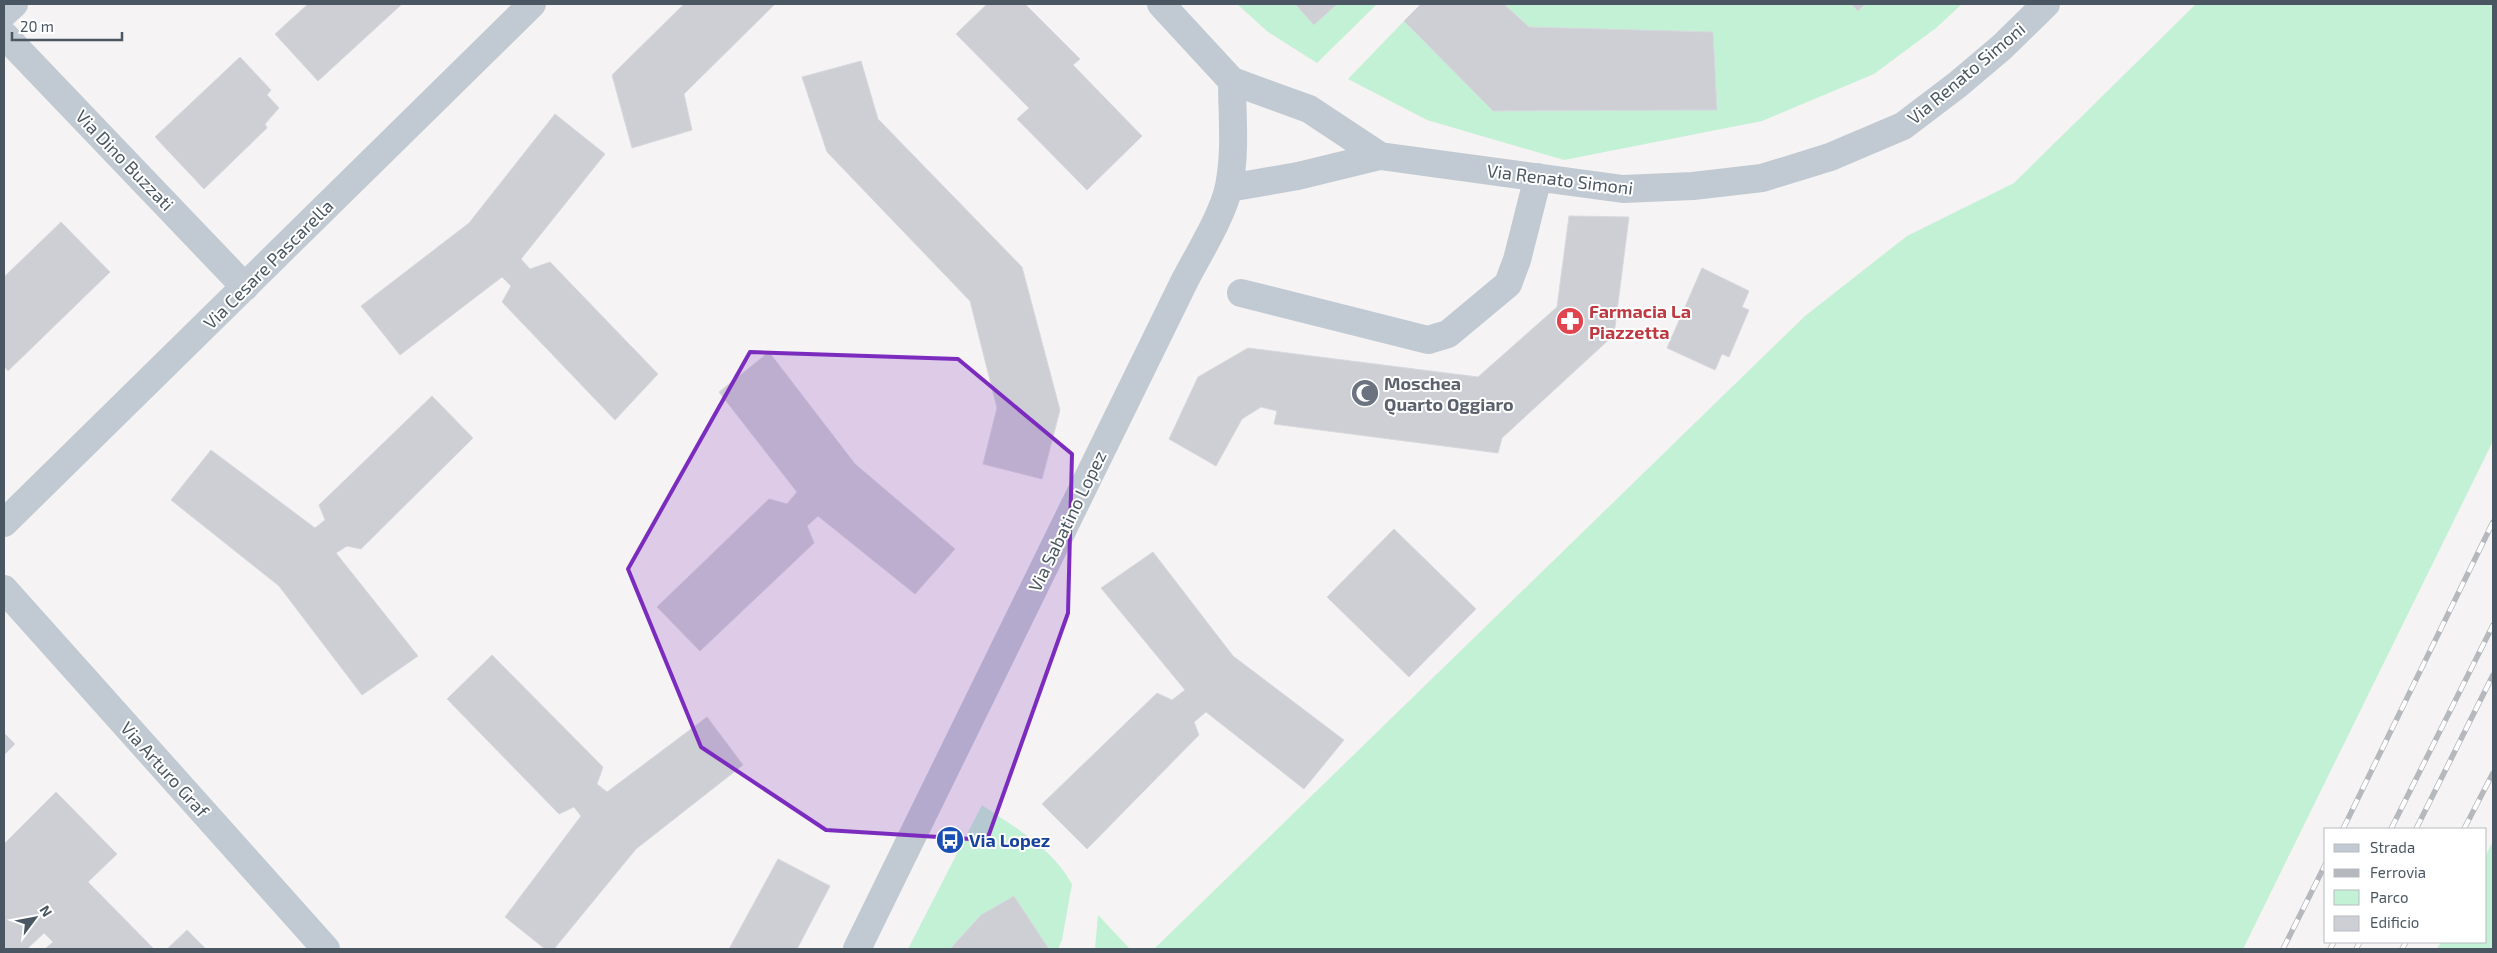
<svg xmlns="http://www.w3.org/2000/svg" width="2497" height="953" font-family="'Exo 2',sans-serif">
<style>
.green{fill:#c3f1d5}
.building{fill:#cdcfd5;stroke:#d7d9de}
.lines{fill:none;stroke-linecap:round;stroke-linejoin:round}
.minor{stroke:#c1cad2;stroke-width:28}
.rail-casing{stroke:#b5b8bd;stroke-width:5.5}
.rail{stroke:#fff;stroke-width:4;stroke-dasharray:11;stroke-linecap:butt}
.marked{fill:#7b2cbf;fill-opacity:0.2;stroke:#7b2cbf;stroke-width:4;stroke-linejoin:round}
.labels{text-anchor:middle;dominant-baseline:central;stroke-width:4;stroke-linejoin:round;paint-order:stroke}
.street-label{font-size:18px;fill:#4a5661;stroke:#fff}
.health-label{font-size:18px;font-weight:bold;fill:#be3a42;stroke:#fff;text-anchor:start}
.worship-label{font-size:18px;font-weight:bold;fill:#5b616d;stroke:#fff;text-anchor:start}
.transit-label{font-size:18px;font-weight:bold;fill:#164399;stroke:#fff;text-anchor:start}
</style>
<rect width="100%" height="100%" fill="#f5f3f3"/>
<!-- green -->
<path class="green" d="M1237,4h140l-60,59 -49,-31z
M1504,4h458l-26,24 -62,46 -112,47 -198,39 -137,-40 -79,-41 56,-58 89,90 224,-1 -4,-78 -184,-5z
M2196,4h297v437l-250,508h-1089l651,-633 102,-80 107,-53z
M982,805c36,25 68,41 90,79l-10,56 -4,9h-9l-35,-53 -33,19 -31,34h-42z
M2493,841v108h-56l4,-7h45v-87z
M1098,915l32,34h-35z"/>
<!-- building -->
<path class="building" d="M308,4h94l-84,77 -43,-47z
M684,4h91l-91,90 8,36 -60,18 -20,-73z
M987,4h38l55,55 -7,6 69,71 -55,54 -70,-71 12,-11 -73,-74z
M1295,4h42l-23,21z
M1421,4h83l25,23 184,5 4,78 -224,1 -89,-90z
M1851,4h14l-7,7z
M240,57l31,33 -4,5 12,13 -14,16 2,4 -63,61 -49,-52z
M861,61l17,58 144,148 38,143 -18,69 -59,-15 14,-56 -27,-107 -143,-149 -25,-75z
M555,114l50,40 -84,105 9,10 20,-7 108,112 -43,46 -113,-118 9,-16 -9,-9 -102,78 -39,-49 108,-83z
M1569,216l60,1 -15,118 -112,103 -4,15 -224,-29 3,-13 -16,-4 -19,12 -26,47 -47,-27 29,-62 50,-29 230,29 79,-70z
M61,222l49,50 -102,99 -4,-5v-89z
M1702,268l47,23 -7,16 7,3 -20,47 -7,-3 -7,16 -48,-22z
M769,352l86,112 100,85 -40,45 -97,-78 -11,10 7,17 -114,108 -43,-44 112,-108 18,5 10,-12 -78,-100z
M432,396l41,42 -112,111 -14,-3 -11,7 82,103 -56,39 -83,-109 -108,-86 40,-50 104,78 10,-8 -6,-15z
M1394,529l82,80 -67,68 -82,-80z
M1153,552l80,104 111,84 -40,49 -98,-77 -12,10 5,13 -112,114 -45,-45 115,-111 15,7 13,-10 -84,-102z
M492,655l111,112 -6,17 10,8 100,-75 36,48 -107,84 -82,100h-9l-40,-32 76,-101 -7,-9 -15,7 -112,-115z
M4,733l11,11 -11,11z
M56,792l61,62 -29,28 66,67h-109l8,-7 -9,-9 -17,16h-21l-2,-2v-103z
M778,859l52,27 -33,63h-68z
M1014,896l35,53h-99l31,-34z
M187,930l19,19h-39z"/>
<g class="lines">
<!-- minor -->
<path class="minor" d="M1161,4l71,77 77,28 71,47
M4,13l10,-9
M4,35l241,252
M1229,188l69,-12 82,-20 243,33 70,-3 69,-8 68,-21 73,-31 54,-41 45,-38 44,-43
M1241,293l187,47 20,-6 60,-50 9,-24 21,-83
M4,523l528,-519
M4,589l322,360
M857,949l328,-669c13,-25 39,-67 44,-94 7,-35 3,-70 3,-105"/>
<defs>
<path id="rail" d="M2343,829l150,-307
M2391,829l102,-204
M2416,829l77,-154
M2464,829l29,-56
M2283,949l43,-86
M2330,949l4,-7
M2356,949l4,-7
M2402,949l4,-7"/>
</defs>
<!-- rail casing -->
<use href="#rail" class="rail-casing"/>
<!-- rail -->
<use href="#rail" class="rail"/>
</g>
<!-- marked area -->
<path class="marked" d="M750,352l208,7 114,95 -4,159 -81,227 -161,-10 -125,-83 -73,-178z"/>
<!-- icons -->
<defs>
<symbol id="pharmacy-disc" viewBox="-11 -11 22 22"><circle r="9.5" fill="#e0444e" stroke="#fff"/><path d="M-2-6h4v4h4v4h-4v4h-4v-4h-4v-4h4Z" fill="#fff"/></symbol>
<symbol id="mosque-disc" viewBox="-11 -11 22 22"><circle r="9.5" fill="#6b7280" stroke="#fff"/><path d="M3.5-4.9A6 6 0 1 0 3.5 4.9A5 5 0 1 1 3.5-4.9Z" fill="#fff"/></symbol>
<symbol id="bus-disc" viewBox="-11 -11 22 22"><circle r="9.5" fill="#1a4fb4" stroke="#fff"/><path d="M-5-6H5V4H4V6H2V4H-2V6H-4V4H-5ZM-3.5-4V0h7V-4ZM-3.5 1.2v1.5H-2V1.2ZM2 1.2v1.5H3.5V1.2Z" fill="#fff"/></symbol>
</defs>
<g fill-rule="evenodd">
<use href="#pharmacy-disc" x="1554" y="305" width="32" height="32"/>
<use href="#mosque-disc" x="1349" y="377" width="32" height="32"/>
<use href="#bus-disc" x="934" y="824" width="32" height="32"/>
</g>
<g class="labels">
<!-- street labels -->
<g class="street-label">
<text transform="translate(1966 73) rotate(-40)">Via Renato Simoni</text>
<text transform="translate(125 160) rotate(46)">Via Dino Buzzati</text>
<text transform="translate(1560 179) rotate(7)">Via Renato Simoni</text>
<text transform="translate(268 264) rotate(-45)">Via Cesare Pascarella</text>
<text transform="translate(1067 521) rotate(-64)">Via Sabatino Lopez</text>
<text transform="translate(165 769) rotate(48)">Via Arturo Graf</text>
</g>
<!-- health labels -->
<g class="health-label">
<text x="1589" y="311">Farmacia La<tspan x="1589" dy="21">Piazzetta</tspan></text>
</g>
<!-- worship labels -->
<g class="worship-label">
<text x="1384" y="383">Moschea<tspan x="1384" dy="21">Quarto Oggiaro</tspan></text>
</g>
<!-- transit labels -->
<g class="transit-label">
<text x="969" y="840">Via Lopez</text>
</g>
</g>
<!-- border -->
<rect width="2497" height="953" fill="none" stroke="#4a5661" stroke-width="10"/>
<!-- legend -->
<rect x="2324" y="828" width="162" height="115" fill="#ffffff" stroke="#b7bbc0"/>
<rect x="2334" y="844" width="25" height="8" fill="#c1cad2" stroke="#b7bbc0"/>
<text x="2370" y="853" font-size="15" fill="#4a5661">Strada</text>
<rect x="2334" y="869" width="25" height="8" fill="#b5b8bd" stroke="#b7bbc0"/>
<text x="2370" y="878" font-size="15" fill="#4a5661">Ferrovia</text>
<rect x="2334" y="890" width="25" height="15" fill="#c3f1d5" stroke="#b7bbc0"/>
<text x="2370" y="903" font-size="15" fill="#4a5661">Parco</text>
<rect x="2334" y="916" width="25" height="15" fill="#cdcfd5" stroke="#b7bbc0"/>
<text x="2370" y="928" font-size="15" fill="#4a5661">Edificio</text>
<!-- north arrow -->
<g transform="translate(35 918) rotate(58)" stroke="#ffffff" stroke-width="4" paint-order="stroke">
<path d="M0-4L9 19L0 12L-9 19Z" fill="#4a5661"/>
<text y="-8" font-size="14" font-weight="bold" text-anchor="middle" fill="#4a5661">N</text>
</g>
<!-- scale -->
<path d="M12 32v8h110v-8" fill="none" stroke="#4a5661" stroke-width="2.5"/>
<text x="20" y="32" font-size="15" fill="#4a5661" stroke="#ffffff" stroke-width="4" paint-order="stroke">20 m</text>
</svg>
